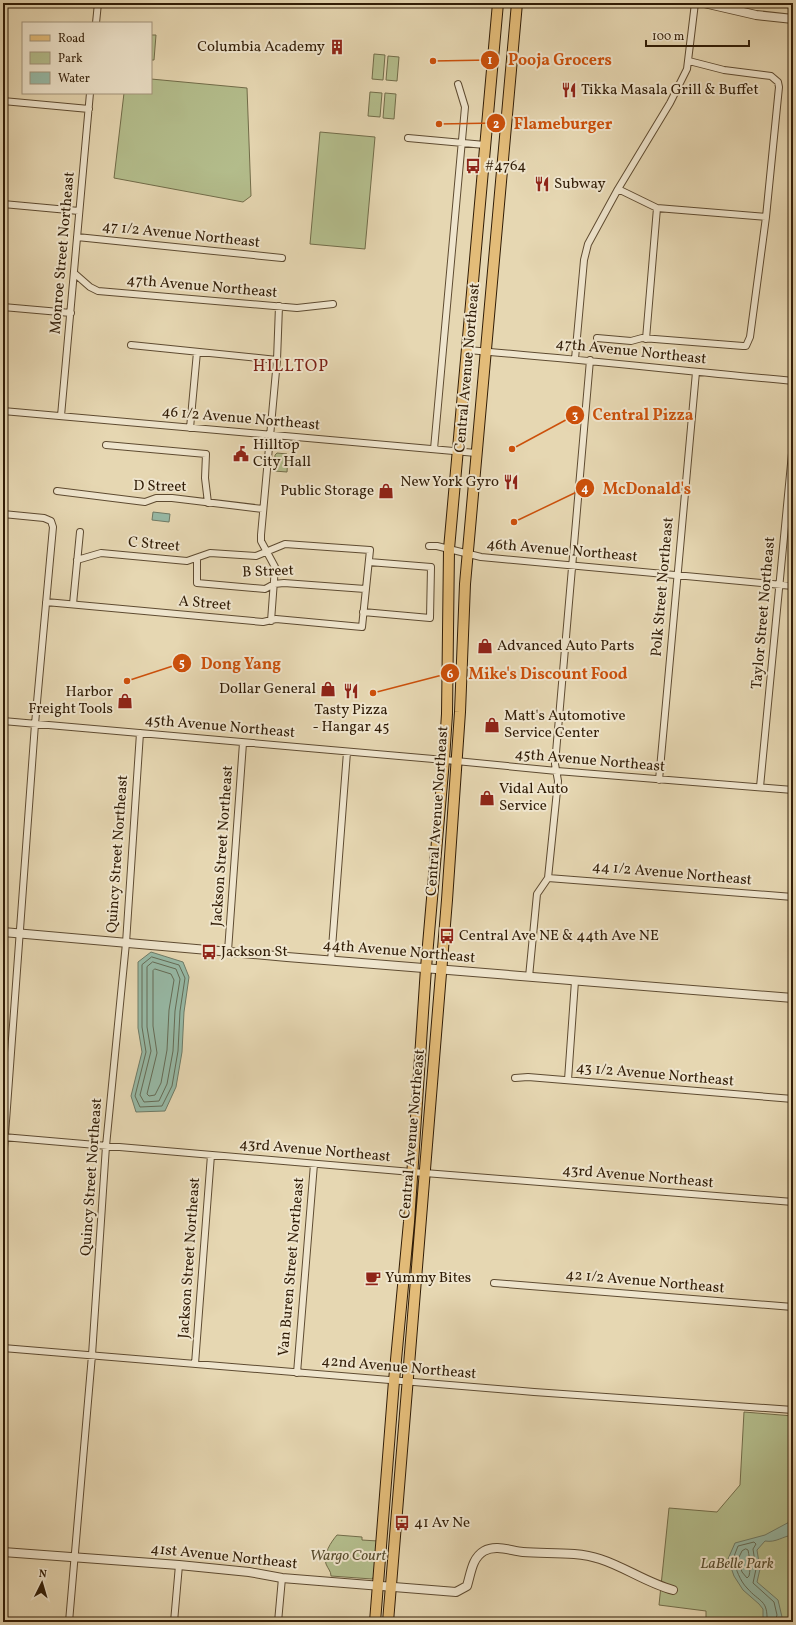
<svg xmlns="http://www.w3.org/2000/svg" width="796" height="1625" font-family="Vollkorn,serif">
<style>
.green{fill:#b4be8d;stroke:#726d4a}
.water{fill:#97baa7;stroke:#6e7b67}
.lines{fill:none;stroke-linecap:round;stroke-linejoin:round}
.shore{stroke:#646b56;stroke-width:1}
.minor-casing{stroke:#5e4b31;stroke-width:8}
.tertiary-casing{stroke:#5e4b31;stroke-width:10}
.primary-casing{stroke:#301c06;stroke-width:12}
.minor{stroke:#efe5cd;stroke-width:6}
.tertiary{stroke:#efe5cd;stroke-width:8}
.primary{stroke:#e3bc79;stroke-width:10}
.labels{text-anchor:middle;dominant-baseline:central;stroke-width:4;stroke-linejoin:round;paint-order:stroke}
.poi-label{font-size:15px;fill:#301c06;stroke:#efe5cd;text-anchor:start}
.street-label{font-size:15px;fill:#301c06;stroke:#efe5cd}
.park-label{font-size:15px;font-style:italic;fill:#584d2e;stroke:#efe5cd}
.quarter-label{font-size:17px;letter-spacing:1px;fill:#7a1f14;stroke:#efe5cd}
.leader{fill:none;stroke:#cc500b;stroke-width:1.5}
.callout-dot{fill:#cc500b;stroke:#efe5cd;stroke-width:1.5}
.mark-label{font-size:12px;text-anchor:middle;font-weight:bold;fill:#fff}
.callout-label{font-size:16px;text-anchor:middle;font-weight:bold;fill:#cc500b;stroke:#efe5cd;stroke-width:4;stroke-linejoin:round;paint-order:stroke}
</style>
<rect width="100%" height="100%" fill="#e6d7b2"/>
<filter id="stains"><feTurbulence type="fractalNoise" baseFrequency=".005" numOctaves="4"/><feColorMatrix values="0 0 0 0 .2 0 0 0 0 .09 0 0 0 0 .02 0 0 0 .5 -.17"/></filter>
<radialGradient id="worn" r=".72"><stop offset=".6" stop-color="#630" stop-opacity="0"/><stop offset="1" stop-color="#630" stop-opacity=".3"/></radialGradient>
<!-- green -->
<path class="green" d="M151,35h5l-2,25h-3z
M374,54l11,1 -2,25 -11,-1z
M388,56l11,1 -2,24 -11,-1z
M151,79l96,9 4,108 -8,6 -129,-24 10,-85h27z
M370,92l12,1 -2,24 -12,-1z
M385,93l11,1 -2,25 -11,-1z
M320,132l55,5 -10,112 -55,-5z
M277,453l10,1 1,3 -1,15 -13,-1 1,-16z
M744,1412l49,4v206h-87v-11l-47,-6 10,-97 48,4 23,-27z
M337,1535l25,2v3l16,1 -2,33 -4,5 -41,-3c0,-5 -3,-7 -5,-12 -3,-10 5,-22 11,-29z"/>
<!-- water -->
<path class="water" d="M153,512l17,2 -1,8 -17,-2z
M151,952l32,10 6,15 -5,35 -2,40 -6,35 -11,24 -29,1 -5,-16 11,-44 -4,-24v-66z
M793,1520v15c-10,1 -17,8 -28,6l-8,9 3,19 -3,13 21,18 4,17 -4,5h-15v-13l-4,-5 -16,-14 -9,-14 -6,-17 7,-16 30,-8z"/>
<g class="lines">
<!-- shore -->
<path class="shore" d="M152,957l27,8 6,13 -5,33 -2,40 -6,35 -10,20 -22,1 -5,-11 11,-44 -4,-25v-62z
M153,962l23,7 4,10 -5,32 -2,40 -6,33 -8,17 -15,1 -4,-7 11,-44 -4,-24v-60z
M155,969l16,5 3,6 -5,30 -2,40 -6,33 -6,12 -6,1 -2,-2 10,-41 -4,-27v-55z
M746,1549l2,1c2,10 3,17 1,26l-2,2 -5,-6 -4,-13 4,-8z
M767,1622c1,-23 -7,-19 -20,-34 -7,-7 -11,-19 -14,-29l5,-13 16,-4 2,2 -3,5 3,20 -3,14 21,19 3,13 -2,7"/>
<defs>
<path id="minor" d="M96,23l2,-20
M3,101l86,8
M408,138l77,7
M618,189l39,19 109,9
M3,204l76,7
M77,237l205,21
M74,273l16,14 8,4 199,17 36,-4
M3,307l68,6
M597,338l34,3 11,-3 101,8h3l4,-9 16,-120 13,-130 -1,-5 -7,-6 -47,-6 -35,-9
M646,339l11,-131
M131,345l146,15
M467,350c109,9 217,21 326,31
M575,359l9,-99 4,-16 30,-55 52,-86 17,-34 8,-66
M3,411l473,42
M61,416l29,-323
M190,428l7,-76
M106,445l100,9 -1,24 3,25
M434,449l31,-342 -7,-23
M57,491l88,11 11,-4h16l91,11
M3,514l41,4 7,3 2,6 -18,197 -32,438
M429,546h8l44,11 312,29
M197,558v25l68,6 9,-5 10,-1 81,6
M46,602l217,20 13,-3 86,8 8,-77 -85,-6 -29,12 -46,-3 -23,8 -86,-8 -24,7
M73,604l7,-72
M363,612l67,6 1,-51 -62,-5
M271,621l4,-54 -14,-26v-6l16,-175 2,-54
M3,721l453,40 101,10 236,19
M659,780l37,-408
M760,787l33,-344
M548,878l245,19
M228,951l15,-208
M331,961l16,-209
M529,977l8,-83 11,-16 10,-97 -3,-17 35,-404
M515,1078l13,-1 265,22
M568,1080l7,-99
M3,1137l409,35 381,30
M494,1283l299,24
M3,1348l531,44 259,18
M195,1364l16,-209
M297,1373l17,-209
M69,1622l23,-267 14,-209 20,-203 14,-210
M174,1622l5,-57
M278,1622l4,-44"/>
<path id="tertiary" d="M704,3l52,12 37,4
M3,932l284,25 506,41
M3,1552l176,13 70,7 33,6 174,14 11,-6c4,-13 5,-28 17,-35 12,-7 27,0 39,1 25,2 53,-1 77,7 25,8 47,24 73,31"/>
<path id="primary" d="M375,1622l19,-241 15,-159 17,-254 18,-208 3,-46 2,-165 49,-546
M388,1622l59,-722 13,-188 5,-128 52,-581"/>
</defs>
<!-- minor casing -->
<use href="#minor" class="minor-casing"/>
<!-- tertiary casing -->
<use href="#tertiary" class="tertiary-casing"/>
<!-- primary casing -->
<use href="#primary" class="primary-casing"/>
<!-- minor -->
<use href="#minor" class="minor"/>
<!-- tertiary -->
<use href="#tertiary" class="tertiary"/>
<!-- primary -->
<use href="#primary" class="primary"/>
</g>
<!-- icons -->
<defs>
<symbol id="building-bare" viewBox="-9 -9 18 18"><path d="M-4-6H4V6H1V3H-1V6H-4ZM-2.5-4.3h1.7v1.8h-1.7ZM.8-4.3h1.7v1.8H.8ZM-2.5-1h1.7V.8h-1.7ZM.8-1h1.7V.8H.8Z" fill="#8f2418" stroke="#efe5cd" stroke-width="2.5" paint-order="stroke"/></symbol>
<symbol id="restaurant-bare" viewBox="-9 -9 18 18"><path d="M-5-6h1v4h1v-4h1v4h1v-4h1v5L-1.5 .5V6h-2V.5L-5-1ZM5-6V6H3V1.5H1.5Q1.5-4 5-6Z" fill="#8f2418" stroke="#efe5cd" stroke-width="2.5" paint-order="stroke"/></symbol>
<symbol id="bus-bare" viewBox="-9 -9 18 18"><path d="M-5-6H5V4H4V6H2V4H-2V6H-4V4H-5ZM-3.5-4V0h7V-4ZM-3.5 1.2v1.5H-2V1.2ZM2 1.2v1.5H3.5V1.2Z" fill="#8f2418" stroke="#efe5cd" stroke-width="2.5" paint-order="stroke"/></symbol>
<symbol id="civic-bare" viewBox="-9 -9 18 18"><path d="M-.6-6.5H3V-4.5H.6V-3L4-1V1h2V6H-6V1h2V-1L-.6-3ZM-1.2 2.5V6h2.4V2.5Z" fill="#8f2418" stroke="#efe5cd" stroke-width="2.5" paint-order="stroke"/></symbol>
<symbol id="shop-bare" viewBox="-9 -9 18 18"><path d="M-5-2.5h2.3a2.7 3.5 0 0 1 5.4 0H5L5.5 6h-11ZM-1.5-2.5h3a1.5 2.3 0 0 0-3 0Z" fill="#8f2418" stroke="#efe5cd" stroke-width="2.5" paint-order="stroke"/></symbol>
<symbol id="cafe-bare" viewBox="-9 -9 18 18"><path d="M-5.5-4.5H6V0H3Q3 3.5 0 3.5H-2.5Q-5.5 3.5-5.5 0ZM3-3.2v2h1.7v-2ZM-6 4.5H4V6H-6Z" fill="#8f2418" stroke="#efe5cd" stroke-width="2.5" paint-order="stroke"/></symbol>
</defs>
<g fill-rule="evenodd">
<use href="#building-bare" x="326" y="36" width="22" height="22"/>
<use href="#restaurant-bare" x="558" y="79" width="22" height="22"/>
<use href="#bus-bare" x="462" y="155" width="22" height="22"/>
<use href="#restaurant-bare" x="531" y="173" width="22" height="22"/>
<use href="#civic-bare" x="230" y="443" width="22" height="22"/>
<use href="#restaurant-bare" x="500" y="471" width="22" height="22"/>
<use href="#shop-bare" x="375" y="480" width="22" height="22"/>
<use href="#shop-bare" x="474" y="635" width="22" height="22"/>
<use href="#shop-bare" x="317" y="678" width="22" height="22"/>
<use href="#restaurant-bare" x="340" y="680" width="22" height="22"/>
<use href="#shop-bare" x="114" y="690" width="22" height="22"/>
<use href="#shop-bare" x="481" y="714" width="22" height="22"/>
<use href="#shop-bare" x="476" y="787" width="22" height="22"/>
<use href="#bus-bare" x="436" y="925" width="22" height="22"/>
<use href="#bus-bare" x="198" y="941" width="22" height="22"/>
<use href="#cafe-bare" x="362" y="1267" width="22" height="22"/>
<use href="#bus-bare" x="391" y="1512" width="22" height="22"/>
</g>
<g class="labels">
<!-- poi labels -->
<g class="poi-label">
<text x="325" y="47" text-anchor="end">Columbia Academy</text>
<text x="581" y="90">Tikka Masala Grill &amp; Buffet</text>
<text x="485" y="166">#4764</text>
<text x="554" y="184">Subway</text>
<text x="253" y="445">Hilltop<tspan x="253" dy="17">City Hall</tspan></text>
<text x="499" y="482" text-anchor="end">New York Gyro</text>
<text x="374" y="491" text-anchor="end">Public Storage</text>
<text x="497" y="646">Advanced Auto Parts</text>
<text x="316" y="689" text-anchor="end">Dollar General</text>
<text x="113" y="692" text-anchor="end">Harbor<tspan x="113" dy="17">Freight Tools</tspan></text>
<text x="351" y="710" text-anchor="middle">Tasty Pizza<tspan x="351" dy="17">- Hangar 45</tspan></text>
<text x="504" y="716">Matt's Automotive<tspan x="504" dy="17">Service Center</tspan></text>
<text x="499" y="789">Vidal Auto<tspan x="499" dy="17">Service</tspan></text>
<text x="459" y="936">Central Ave NE &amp; 44th Ave NE</text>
<text x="221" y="952">Jackson St</text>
<text x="385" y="1278">Yummy Bites</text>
<text x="414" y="1523">41 Av Ne</text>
</g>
<!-- street labels -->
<g class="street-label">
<text transform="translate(181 235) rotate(6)">47 1/2 Avenue Northeast</text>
<text transform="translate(63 253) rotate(-85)">Monroe Street Northeast</text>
<text transform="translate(202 287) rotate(5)">47th Avenue Northeast</text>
<text transform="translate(631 352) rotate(6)">47th Avenue Northeast</text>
<text transform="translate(468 368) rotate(-85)">Central Avenue Northeast</text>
<text transform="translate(241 419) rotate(5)">46 1/2 Avenue Northeast</text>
<text transform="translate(160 487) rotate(1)">D Street</text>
<text transform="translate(154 545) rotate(5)">C Street</text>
<text transform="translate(562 551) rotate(5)">46th Avenue Northeast</text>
<text transform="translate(268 572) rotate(-2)">B Street</text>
<text transform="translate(663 587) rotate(-85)">Polk Street Northeast</text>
<text transform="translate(205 604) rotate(5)">A Street</text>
<text transform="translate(764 613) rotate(-85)">Taylor Street Northeast</text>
<text transform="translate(220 727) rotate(5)">45th Avenue Northeast</text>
<text transform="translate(590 761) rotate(5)">45th Avenue Northeast</text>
<text transform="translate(438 811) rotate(-86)">Central Avenue Northeast</text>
<text transform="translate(223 846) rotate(-86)">Jackson Street Northeast</text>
<text transform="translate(118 854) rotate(-86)">Quincy Street Northeast</text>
<text transform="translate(672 874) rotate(5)">44 1/2 Avenue Northeast</text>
<text transform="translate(399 952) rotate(5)">44th Avenue Northeast</text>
<text transform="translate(655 1075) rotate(5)">43 1/2 Avenue Northeast</text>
<text transform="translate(413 1134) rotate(-85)">Central Avenue Northeast</text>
<text transform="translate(315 1151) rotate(5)">43rd Avenue Northeast</text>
<text transform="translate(92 1177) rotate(-86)">Quincy Street Northeast</text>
<text transform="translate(638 1177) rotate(5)">43rd Avenue Northeast</text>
<text transform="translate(190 1258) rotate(-86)">Jackson Street Northeast</text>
<text transform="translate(292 1267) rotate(-85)">Van Buren Street Northeast</text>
<text transform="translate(645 1282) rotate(5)">42 1/2 Avenue Northeast</text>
<text transform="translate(399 1368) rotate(5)">42nd Avenue Northeast</text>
<text transform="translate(224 1557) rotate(6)">41st Avenue Northeast</text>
</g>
<!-- park labels -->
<g class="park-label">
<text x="348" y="1556">Wargo Court</text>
<text x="737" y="1564">LaBelle Park</text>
</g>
<!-- quarter labels -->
<g class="quarter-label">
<text x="291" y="366">HILLTOP</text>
</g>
</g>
<!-- callouts -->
<path class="leader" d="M433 61L490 60M439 124L496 123M512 449L575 415M514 522L585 488M127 681L182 663M373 693L450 673"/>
<g class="callout-dot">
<circle cx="433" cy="61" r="4"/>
<circle cx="439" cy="124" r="4"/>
<circle cx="512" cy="449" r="4"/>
<circle cx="514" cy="522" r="4"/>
<circle cx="127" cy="681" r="4"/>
<circle cx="373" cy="693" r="4"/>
<circle cx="490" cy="60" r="10"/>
<circle cx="496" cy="123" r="10"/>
<circle cx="575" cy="415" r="10"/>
<circle cx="585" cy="488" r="10"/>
<circle cx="182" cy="663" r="10"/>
<circle cx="450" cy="673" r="10"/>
</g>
<g class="mark-label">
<text x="490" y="64">1</text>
<text x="496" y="128">2</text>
<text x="575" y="419">3</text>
<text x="585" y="492">4</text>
<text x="182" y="667">5</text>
<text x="450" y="678">6</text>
</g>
<g class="callout-label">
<text x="560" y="65">Pooja Grocers</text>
<text x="563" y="129">Flameburger</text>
<text x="643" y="420">Central Pizza</text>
<text x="647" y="494">McDonald's</text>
<text x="241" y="669">Dong Yang</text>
<text x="548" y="679">Mike's Discount Food</text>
</g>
<!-- margin -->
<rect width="796" height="1625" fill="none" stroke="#e6d7b2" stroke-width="16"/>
<rect x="4" y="4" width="788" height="1617" fill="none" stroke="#301c06" stroke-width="2"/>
<rect x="8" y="8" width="780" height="1609" fill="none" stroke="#301c06"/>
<!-- legend -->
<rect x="22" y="22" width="130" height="72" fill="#efe5cd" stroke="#a3957d"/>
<rect x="30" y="35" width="20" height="6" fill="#e3bc79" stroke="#a3957d"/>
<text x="58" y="42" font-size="12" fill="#301c06">Road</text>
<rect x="30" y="52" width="20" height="12" fill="#b4be8d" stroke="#a3957d"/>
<text x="58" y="62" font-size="12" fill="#301c06">Park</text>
<rect x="30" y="72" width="20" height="12" fill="#97baa7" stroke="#a3957d"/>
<text x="58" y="82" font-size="12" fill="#301c06">Water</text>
<!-- north arrow -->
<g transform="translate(42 1583) rotate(5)" stroke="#efe5cd" stroke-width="3" paint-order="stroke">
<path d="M0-3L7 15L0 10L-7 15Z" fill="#301c06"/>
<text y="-6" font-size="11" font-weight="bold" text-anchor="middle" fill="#301c06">N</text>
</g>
<!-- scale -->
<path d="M646 40v6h103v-6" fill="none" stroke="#301c06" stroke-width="2"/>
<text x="652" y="40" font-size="12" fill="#301c06" stroke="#efe5cd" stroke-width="3" paint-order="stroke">100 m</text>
<rect width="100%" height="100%" filter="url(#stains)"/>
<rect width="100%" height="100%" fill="url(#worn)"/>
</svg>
